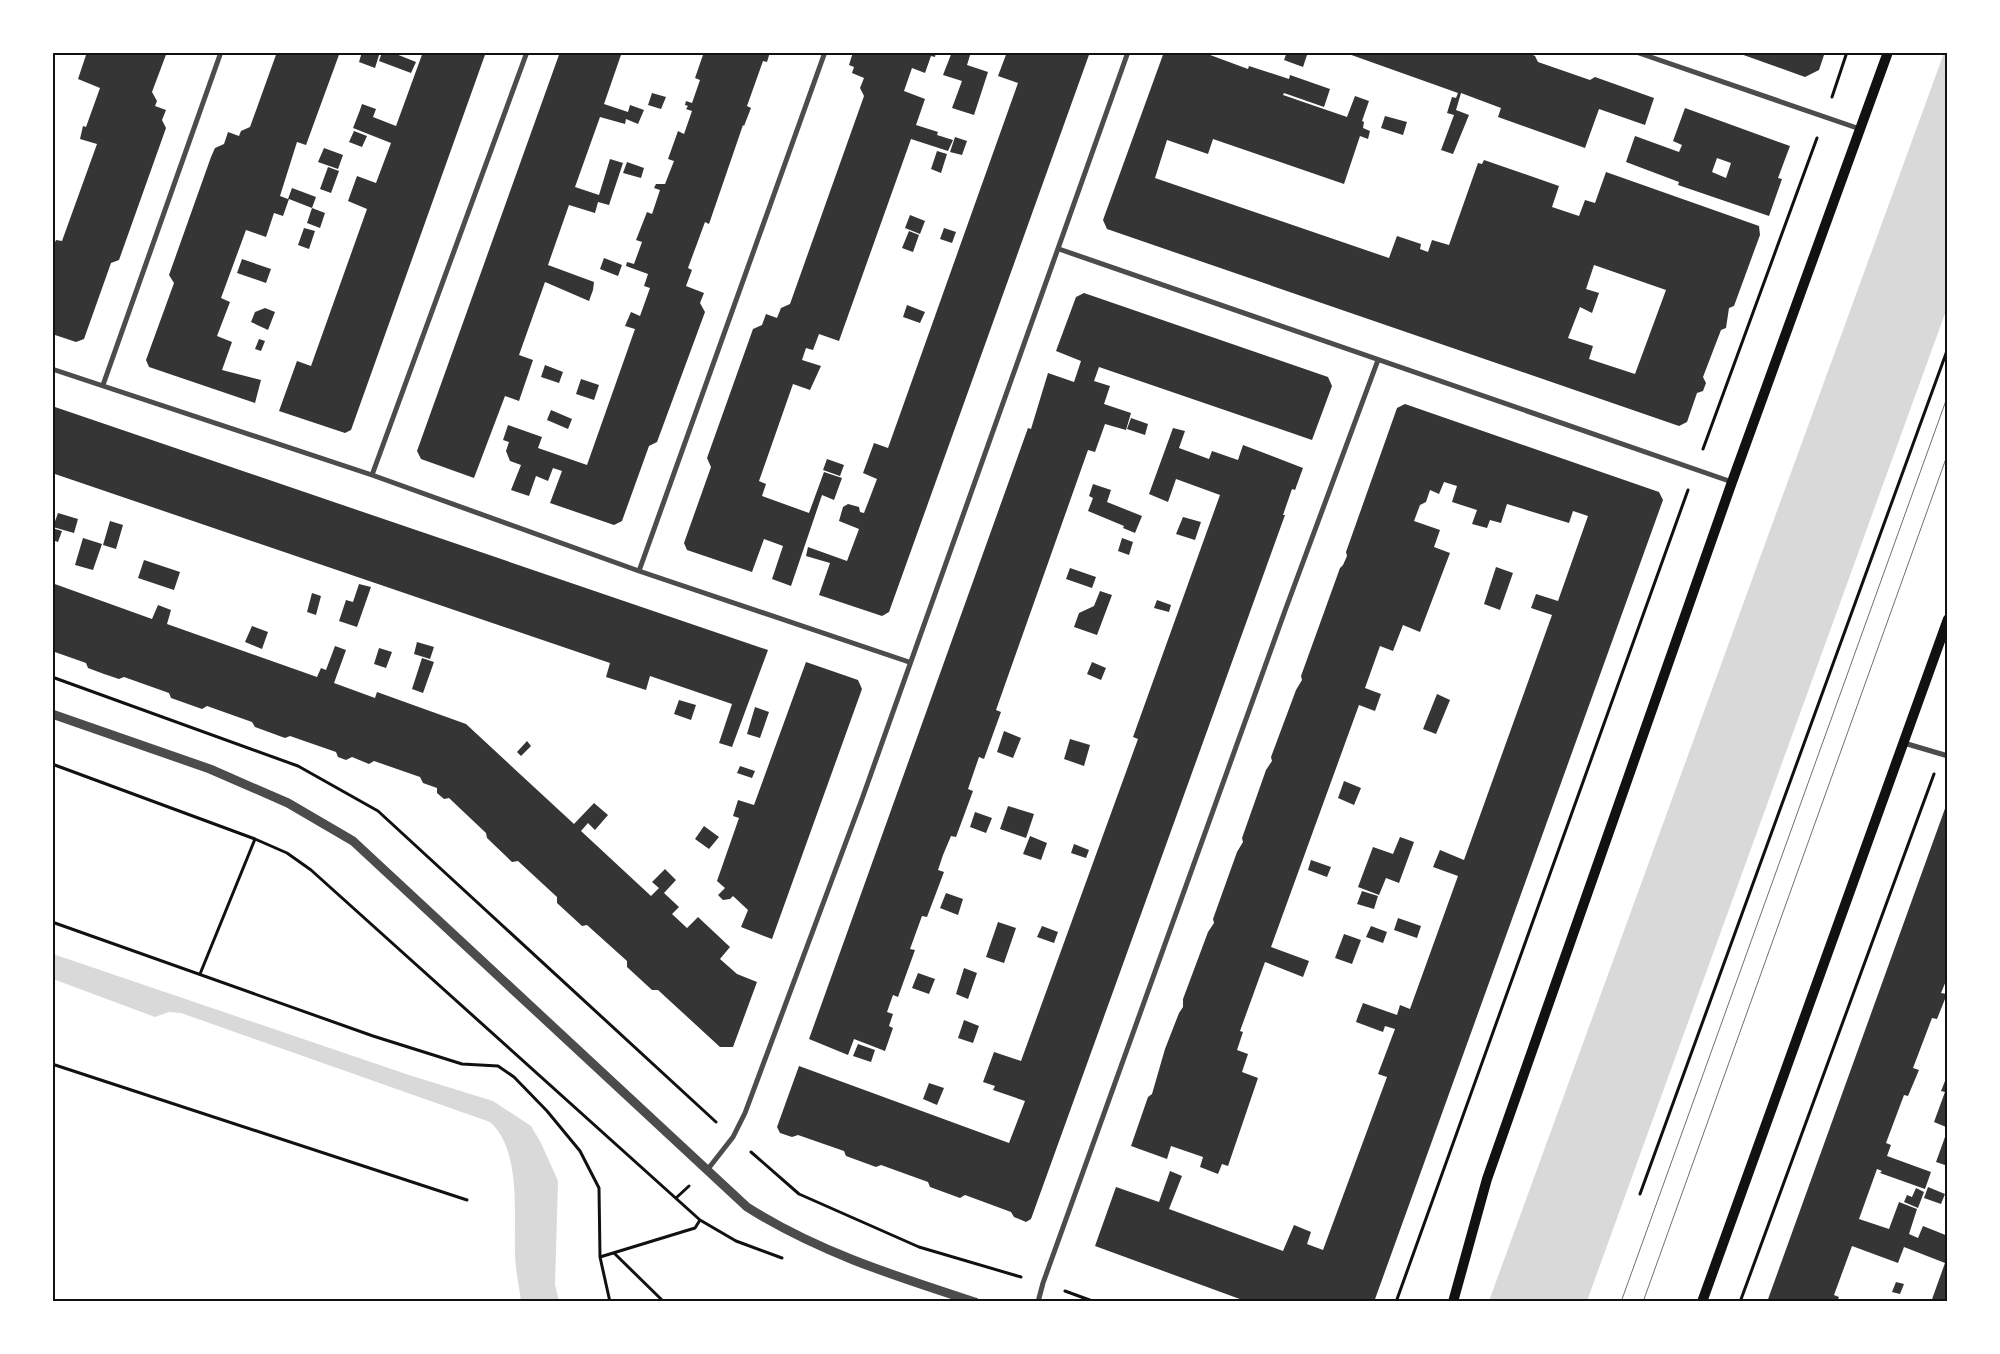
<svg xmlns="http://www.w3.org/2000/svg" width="2000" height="1354" font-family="'DM Sans',sans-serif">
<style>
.water{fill:#d9d9d9}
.building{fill:#353535;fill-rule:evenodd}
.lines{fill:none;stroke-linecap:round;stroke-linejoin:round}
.path{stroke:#111;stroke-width:3}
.minor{stroke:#4c4c4c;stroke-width:5}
.tertiary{stroke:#4c4c4c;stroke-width:9}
.secondary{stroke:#111;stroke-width:10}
.tram{stroke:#707070;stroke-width:1}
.neatline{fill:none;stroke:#111;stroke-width:2}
</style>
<rect width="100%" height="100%" fill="#fff"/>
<!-- water -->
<path class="water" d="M1944,53h4l-1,255 -360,993h-98z
M53,954l356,121 84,26 38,25 10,17 17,38 -3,104 4,16h-38c-2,-16 -6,-33 -6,-50 -1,-38 6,-102 -25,-129l-309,-109 -12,-1 -14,5 -102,-38z"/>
<!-- building -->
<path class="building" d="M87,52h80l-15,40 5,9 -2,5 11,4 -4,10 4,8 -47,132 -8,3 -27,76 -8,3 -24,-8v-85l4,-9 6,1 35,-97 -17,-5 3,-13 3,1 14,-39 -22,-9z
M277,52h63l-34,93 -9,-3 -17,54 8,3 4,-11 24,9 -4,11 -23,-9 -6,17 -9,-3 -8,24 -20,-7 -25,68 9,4 -13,34 15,6 -10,28 39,10 -6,23 -106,-36 -3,-7 28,-77 -5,-8 42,-118 4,-9 9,-4 4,-12 11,4 2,-5 9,-4z
M362,52h18l-5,16 -16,-6z
M382,52h9l25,10 -5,11 -32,-12z
M423,52h63l-135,378 -6,3 -66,-22 18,-50 14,5 56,-157 -19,-8 9,-25 19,7 15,-40 -38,-15 7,-18 2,-6 14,5 -3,8 23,9z
M560,52h62l-18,52 24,8 2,-7 14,5 -6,14 -12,-5 -1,5 -25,-7 -25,70 24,8 11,-36 13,4 -14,42 -11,-3 -3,11 -26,-8 -21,60 46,17 -1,8 -4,11 -44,-19 -26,73 14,5 -14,41 -14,-5 -31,82 -53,-19 -4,-8z
M704,52h66l-3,10 -4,-1 -16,45 4,2 -7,18 -1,-1 -34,99 -4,-2 -17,46 4,2 -6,16 18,7 -4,10 5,9 -48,130 -8,4 -27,75 -8,4 -64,-22 12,-32 -9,-3 -5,13 -12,-5 -7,20 -18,-6 10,-25 -11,-4 -4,-10 3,-9 -6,-2 5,-15 34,12 -4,11 49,17 48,-136 -10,-3 6,-14 9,4 10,-28 -6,-2 4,-12 -22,-8 1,-4 7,2 8,-22 -6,-2 11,-28 5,2 8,-24 -6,-2 2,-4h9l9,-23 -6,-2 10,-28 6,3 8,-23 -6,-2 2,-3 -3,-1 1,-4 6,2 8,-23 -5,-2z
M853,52h83l-1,5 -4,-1 -6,17 -13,-5 -8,23 21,8 -9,26 22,7 -1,3 16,5 -5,11 -37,-12 -72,202 -20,-7 -6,16 -7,-2 -4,12 19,6 -11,24 -17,-6 -34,97 7,3 -4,12 47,17 15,-41 18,6 -8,22 -12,-5 -31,91 -19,-7 11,-33 -19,-7 -12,33 -65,-22 -3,-7 27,-76 -4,-9 46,-129 9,-4 4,-11 11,4 4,-10 9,-4 74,-208 -4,-8 4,-10 -12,-5 2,-6 -5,-2z
M952,52h19l-4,13 21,7 -14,43 -22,-7 10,-27 -19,-6z
M1007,52h83l-201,560 -7,4 -63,-21 11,-32 -24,-7 2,-9 39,14 12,-32 -20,-8 4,-14 5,-3 11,3 1,5 4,1 13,-34 -14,-6 11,-30 14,5 130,-365 -20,-7z
M1164,52h38l46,17 1,-3 40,13 1,-4 40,14 -6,18 -40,-14 -1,2 64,22 8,-21 14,5 -7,20 2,1 -1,6 7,3 -2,8 -8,-3 -16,48 -131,-45 -5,15 -41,-14 -12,38 234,80 8,-22 24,8 -1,5 8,3 4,-12 17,5 29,-82 4,1 2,-4 75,26 -7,21 27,9 6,-16 10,3 11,-31 153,54 1,9 -26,71 -5,2 -3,20 -5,2 -18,47 3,6 -3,8 -6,2 -10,29 -8,4 -572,-197 -4,-9zM1594,265l72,25 -31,84 -46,-15 4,-13 -25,-8 12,-31 12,6 7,-20 -13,-4z
M1287,52h21l-5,15 -19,-7z
M1343,52h183l9,4 3,6 52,18 5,-3 59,21 -9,27 -46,-16 -14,39 -87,-31 3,-9 -40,-15 -5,17 13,5 -16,39 -12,-4 13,-35 -7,-2 5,-16 4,1 2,-5z
M1735,52h90l-6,18 -14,7z
M652,93l14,4 -5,12 -13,-4z
M1685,108l105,38 -12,32 4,1 -13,37 -91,-31 1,-3 -53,-20 9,-26 44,16 3,-7 -9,-4zM1717,158l14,5 -5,15 -14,-6z
M1385,116l22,6 -4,13 -22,-7z
M354,131l13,5 -5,11 -13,-5z
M955,137l12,4 -5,14 -12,-3z
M324,148l19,7 -5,14 -20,-7z
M937,151l10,3 -6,19 -10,-4z
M627,162l17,6 -3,10 -18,-5z
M328,167l11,4 -8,22 -11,-4z
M312,208l13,5 -5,15 -13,-5z
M910,215l15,6 -5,13 -15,-6z
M304,228l11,3 -6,18 -11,-4z
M944,228l12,4 -4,11 -12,-4z
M909,231l10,4 -6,17 -11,-4z
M604,258l18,7 -4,11 -18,-7z
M242,259l29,10 -5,14 -29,-10z
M1084,293l244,84 4,9 -20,54 -213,-73 -5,14 16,5 -6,18 27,9 -5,17 -21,-6 -10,28 -7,-2 -92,260 5,2 -17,47 -5,-2 -11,32 5,2 -17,46 -5,-1 -8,19 -5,15 6,2 -17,45 -5,-1 -12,33 5,1 -17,47 -5,-2 -6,17 6,2 -4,12 4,2 -8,23 -31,-12 -6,16 -39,-16 219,-611 3,1 17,-56 26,9 7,-21 -25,-10 20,-54z
M907,305l18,7 -5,11 -17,-6z
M265,308l10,4 -7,18 -17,-8 4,-10z
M259,339l6,2 -4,10 -6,-2z
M545,365l18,7 -4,11 -18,-6z
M581,379l18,6 -5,15 -18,-6z
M1405,404l254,88 4,8 -289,802h-126l-153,-56 21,-59 43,15 11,-31 12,5 -13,33 114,42 11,-26 17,7 -4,12 16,6 64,-173 -9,-3 17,-45 -10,-3 -2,6 -27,-10 2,-6 5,-13 34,12 3,-10 10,4 48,-133 -25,-9 7,-17 24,10 88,-245 -21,-7 5,-14 22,7 30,-85 -15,-5 -4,12 -62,-19 -6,19 -11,-3 -3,8 -15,-4 5,-14 -25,-8 5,-16 -13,-4 -5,12 -9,-4 -4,12 -6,3 -6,16 26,9 -6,17 16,6 -30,79 -17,-7 -10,26 -13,-5 -15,42 16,6 -6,17 -16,-6 -88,242 38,14 -6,16 -38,-15 -25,69 3,1 -6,18 11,4 -6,18 16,6 -30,88 -6,-2 -4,10 -18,-7 3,-10 -32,-11 -4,13 -36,-13 17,-49 4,-3 13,-45 14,-36 4,-6v-8l25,-67 6,-9 -1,-4 24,-67 6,-10 -1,-4 24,-68 6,-9 -1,-4 25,-67 6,-10 -1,-4 39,-108 3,-3 4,-9 -1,-4 51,-144z
M52,406l716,244 -36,97 -13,-4 13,-39 -82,-28 -4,14 -40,-13 4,-14 -558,-190z
M551,410l21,9 -4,10 -21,-9z
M1131,418l17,6 -3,11 -18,-6z
M1173,428l12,3 -6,17 30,11 3,-8 26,9 5,-15 60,23 -8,22 -3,-1 -9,26h2l-254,704 -5,3 -12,-5 -3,-5 -46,-17 -5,3 -30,-11 -2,-5 -47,-17 -5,2 -30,-11 -2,-5 -46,-16 -6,2 -12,-4 -3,-6 22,-61 210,77 16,-42 -32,-11 2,-4 -12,-4 11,-30 27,9 117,-322 -5,-2 87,-242 -44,-16 -8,23 -19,-8z
M827,459l17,6 -4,11 -17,-6z
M1093,484l18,6 -4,12 35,14 -7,17 -12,-5 1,-2 -36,-15 5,-13 -4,-2z
M58,513l20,6 -4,14 -21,-6z
M1183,517l18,5 -6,18 -19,-6z
M110,521l13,4 -7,24 -13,-4z
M52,528l10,3 -4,11 -6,-2z
M83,538l19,6 -9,26 -18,-5z
M1122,538l11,4 -4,13 -11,-4z
M144,560l36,12 -6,18 -36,-12z
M1496,567l17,6 -13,37 -16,-6z
M1070,568l26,9 -4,11 -26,-9z
M52,583l100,36 6,-14 13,5 -4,14 150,53 4,-9 5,2 9,-24 11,4 -12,33 41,15 2,-6 89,32 108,100 20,-21 14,12 -13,15 -7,-7 -7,8 70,65 8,-8 -7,-6 13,-13 11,11 -12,13 15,14 -7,7 15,14 11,-11 32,30 -10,12 17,15 20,8 -24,65h-13l-62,-57h-6l-25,-23v-6l-40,-36 -5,1 -25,-23v-6l-39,-36 -6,1 -25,-24 -1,-5 -37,-35 -5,1 -7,-6v-5l-14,-5 -3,-6 -46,-16 -5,3 -17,-7 -6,3 -8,-3 -2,-5 -46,-16 -5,2 -30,-11 -3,-5 -45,-16 -5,3 -31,-11 -2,-5 -45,-16 -5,2 -15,-5 -16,-6 -2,-5 -34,-12z
M359,584l12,3 -14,40 -18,-6 7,-21 7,2z
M1100,591l12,4 -15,40 -23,-8 5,-14 15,-7z
M312,593l9,3 -5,19 -9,-3z
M1157,600l14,5 -2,7 -15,-4z
M252,626l16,6 -6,17 -17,-7z
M417,642l17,5 -4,12 -16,-5z
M379,648l13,4 -6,16 -12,-4z
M422,658l12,4 -11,31 -11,-4z
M806,662l52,18 4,9 -90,250 -31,-12 7,-17 -15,-14 -3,3 -7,1 -5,-5 7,-7 -8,-7 22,-63 -6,-2 5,-16 16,5z
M1092,662l14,6 -5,12 -14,-6z
M1437,694l13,6 -14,34 -13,-5z
M679,700l17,5 -5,15 -17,-6z
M755,707l14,5 -9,26 -13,-4z
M1004,731l17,7 -8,20 -16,-6z
M1070,739l20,6 -6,21 -20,-7z
M527,741l4,5 -10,10 -4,-4z
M740,766l15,5 -3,7 -15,-5z
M1344,781l17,7 -7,17 -16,-7z
M1947,803l1,173 -7,17 6,1 -10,25 -5,-1 -19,50 6,2 -11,26 -4,-1 -18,48 5,2 -4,11 44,16 -6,17 -45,-16 2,-2 -5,-2 -18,50 30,10 10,-27 18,7 -8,25 9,4 5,-12 25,10v66h-17l14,-39 -41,-16 -6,16 -46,-17 -18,49 5,2 -2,5h-70z
M1008,806l26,8 -8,24 -26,-9z
M975,812l17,6 -6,15 -16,-6z
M704,826l15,11 -10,12 -14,-10z
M1030,836l17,7 -6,17 -18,-6z
M1400,837l14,5 -15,41 -13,-5 -7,17 -21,-8 15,-40 20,7z
M1074,844l15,6 -3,8 -15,-5z
M1311,860l20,7 -4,10 -19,-7z
M1362,891l16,5 -4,13 -17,-5z
M946,893l17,6 -5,16 -18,-7z
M1398,918l23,8 -4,12 -23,-8z
M998,922l18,6 -12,35 -18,-6z
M1042,926l16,6 -4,11 -17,-6z
M1371,926l16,6 -4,11 -17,-6z
M1344,934l17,6 -9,24 -17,-6z
M964,968l13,5 -9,26 -12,-5z
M918,973l17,6 -6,15 -17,-6z
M964,1020l15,6 -6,17 -15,-5z
M858,1044l17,6 -4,12 -18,-6z
M1945,1081l3,1 -2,45 -12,-5 11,-30 -4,-1z
M929,1083l15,5 -7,17 -14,-6z
M1945,1137l3,1v28l-12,-4z
M1928,1187l17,7 -4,10 -17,-6z
M1916,1188l8,4 -6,16 -14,-6 3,-7 5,2z
M1896,1282l8,2 -4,10 -8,-2z"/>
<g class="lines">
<!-- path -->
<path class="path" d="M1832,97l15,-45
M1703,449l114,-311
M52,677l246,89 80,45 338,311
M52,764l203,75 32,14 24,17 389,350 36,21 46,17
M52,922l321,114 89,28 36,2 16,11 33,34 33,40 19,37 1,69 95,-29 5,-8
M200,974l55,-135
M52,1064l415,136
M751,1152l48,42 120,53 102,30
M1640,1194l308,-846
M676,1198l13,-12
M614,1253l50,49
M600,1257l10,45
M1065,1291l30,11
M1396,1302l292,-812
M1740,1302l194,-528"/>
<!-- minor -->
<path class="minor" d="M1636,52l224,77
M1059,249l673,233
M52,369l320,106 267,96 270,91
M103,385l118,-333
M372,475l155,-423
M639,571l186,-519
M1904,743l44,13
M708,1169l25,-32 12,-24 117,-314 266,-747
M1038,1302l5,-19 243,-675 92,-248"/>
<!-- tertiary -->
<path class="tertiary" d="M52,714l158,55 78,34 65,38 394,366c71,45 148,69 228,95"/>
<!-- secondary -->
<path class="secondary" d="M1453,1302l34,-123 245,-697 156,-430
M1702,1302l246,-683"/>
<!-- tram -->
<path class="tram" d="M1621,1302l327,-907
M1643,1302l305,-849"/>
</g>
<!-- border -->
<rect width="2000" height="1354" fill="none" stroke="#ffffff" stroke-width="108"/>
<rect x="54" y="54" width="1892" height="1246" class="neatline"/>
</svg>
